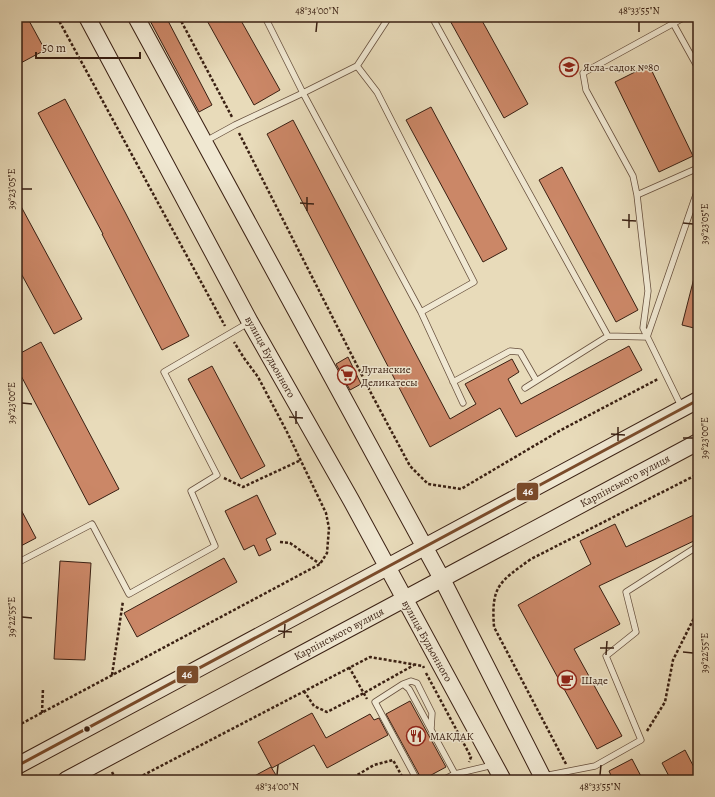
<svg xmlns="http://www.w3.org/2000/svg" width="715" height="797" font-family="Alegreya,serif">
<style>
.building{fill:#cb8767;stroke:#3a2013}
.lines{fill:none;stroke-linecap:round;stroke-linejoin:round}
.lane-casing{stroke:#664f3d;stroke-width:7}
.secondary-casing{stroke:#3a2013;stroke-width:18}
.path{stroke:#3a2013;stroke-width:2.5;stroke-dasharray:3 2;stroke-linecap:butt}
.lane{stroke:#f0e8d2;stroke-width:5.5}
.secondary{stroke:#f0e8d2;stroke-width:16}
.bus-1-casing{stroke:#f0e8d2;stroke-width:6}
.bus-1{stroke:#7a4b2a;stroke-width:3}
.ticks{fill:none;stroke:#3a2013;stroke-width:1.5}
.bus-dot{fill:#3a2013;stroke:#f0e8d2;stroke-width:1.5}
.labels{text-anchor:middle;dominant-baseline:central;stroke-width:3;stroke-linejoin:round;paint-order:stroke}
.poi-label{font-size:11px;fill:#3a2013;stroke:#f0e8d2;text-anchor:start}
.street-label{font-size:11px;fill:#3a2013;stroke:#f0e8d2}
.line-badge{stroke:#f0e8d2;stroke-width:1.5}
.badge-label{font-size:11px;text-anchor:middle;font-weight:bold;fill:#fff}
.neatline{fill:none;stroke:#3a2013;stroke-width:1.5}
.ticks-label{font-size:10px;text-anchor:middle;fill:#3a2013}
</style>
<rect width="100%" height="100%" fill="#e8dbba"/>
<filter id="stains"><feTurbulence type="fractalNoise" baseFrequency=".005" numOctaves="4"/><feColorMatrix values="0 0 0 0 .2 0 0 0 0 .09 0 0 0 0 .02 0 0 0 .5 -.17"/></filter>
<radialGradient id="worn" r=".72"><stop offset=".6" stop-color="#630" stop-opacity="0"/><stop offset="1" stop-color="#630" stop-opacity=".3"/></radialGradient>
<!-- building -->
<path class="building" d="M17,17h10l18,33 -28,15z
M148,17h18l46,88 -13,7z
M205,17h34l41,73 -26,15z
M448,17h32l48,87 -24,14z
M649,65l44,91 -34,16 -44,-90z
M65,99l60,113 64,124 -27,14 -60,-116h1l-65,-121z
M431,107l76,142 -24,13 -77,-142z
M293,120l157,299 26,-15 -11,-20 47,-25 7,13 -11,7 13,25 108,-58 13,24 -126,67 -16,-29 -70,39 -163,-313z
M562,167l76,143 -22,12 -77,-142z
M17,199l65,120 -28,15 -37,-68z
M694,278h4v51l-16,-4z
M41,342l78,147 -30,16 -72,-137v-13z
M348,357l13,27 -11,6 -14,-26z
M212,366l53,100 -24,13 -53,-100z
M257,495l19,39 -10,5 5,11 -12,6 -5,-11 -10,5 -19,-39z
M17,502l19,36 -19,10z
M698,513v26l-99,47 21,38 -46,25 48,87 -25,13 -79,-144 73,-41 -11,-23 35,-17 11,23z
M224,558l13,24 -100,55 -13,-24z
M60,561l31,2 -6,97 -31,-1z
M410,701l36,66 -24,13 -36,-66z
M312,713l14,25 44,-24 4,6 5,-2 9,17 -61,33 -13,-23 -42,23 -14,-26z
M685,750l13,25v5h-27l-9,-17z
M632,759l11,21h-30l-4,-9z
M271,767l8,13h-32z"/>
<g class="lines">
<defs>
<path id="lane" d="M265,17l38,76 54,-27 32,-49
M432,17l176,319
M673,23l25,45
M204,142l31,-17 68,-32 118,219 53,-30 -97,-190 -20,-26
M637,195l61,-27
M421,312l42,91
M453,382l57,-31 10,1 16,28
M525,388l83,-52 39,1 51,-148
M682,408l-39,-80 5,-37 -11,-96 -4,-19 -47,-86 -3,-17 102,-56
M17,563l75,-39 37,70 86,-48 -24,-55 26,-16 -53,-103 84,-49
M403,684l8,-3 6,2 15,30 -1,16
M544,776l51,-10 46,-26 -35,-84 30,-24 -10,-40 72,-46
M417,780l-42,-78 28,-18 6,5 46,85
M443,780l12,-6 38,-9"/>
<path id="secondary" d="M87,17l163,305 101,178 152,280
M136,17l306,562 102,201
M17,766l681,-366
M66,780l632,-338"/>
</defs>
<!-- lane casing -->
<use href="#lane" class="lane-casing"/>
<!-- secondary casing -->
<use href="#secondary" class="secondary-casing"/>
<!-- path -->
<path class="path" d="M57,17l168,309
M179,17l53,100
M239,133l133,262 38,71 18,18 33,5 100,-59 97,-51
M224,478l19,9 58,-27
M280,542l10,1 30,21
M349,667l18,32
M426,673l45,84 -2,5
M112,675l11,-74
M304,691l10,15 13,6 37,-19 50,-28
M42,713l1,-25
M17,726l303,-162 7,-11 2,-25 -3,-15 -39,-81 -29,-55 -14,-19 -10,-16
M647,731l18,-29 8,-42 25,-50
M566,764l-72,-137c-3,-41 5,-45 37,-68l167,-85
M112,772l4,8
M134,780l236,-123 53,9 1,2
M349,780l25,-15 19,-5 11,20"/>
<!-- lane -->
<use href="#lane" class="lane"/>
<!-- secondary -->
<use href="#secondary" class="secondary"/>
<defs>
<path id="bus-1" d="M17,766l681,-366"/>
</defs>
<!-- bus-1 casing -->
<use href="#bus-1" class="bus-1-casing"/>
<!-- bus-1 -->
<use href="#bus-1" class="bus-1"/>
</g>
<!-- ticks -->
<path class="ticks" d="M316,32l1,-10M639,32v-10M22,189h10M300,203l14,1M307,211v-14M622,220l14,1M683,223l10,1M629,228v-14M22,403l10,1M289,417l14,1M296,424v-13M611,434l14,1M683,438h10M618,441v-14M22,617l10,1M278,631l14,1M284,638l1,-14M600,648h14M683,652l10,1M606,655l1,-14M277,775l1,-10M600,775l1,-10"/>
<!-- icons -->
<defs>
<symbol id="school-ring" viewBox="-11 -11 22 22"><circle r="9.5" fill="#f0e8d2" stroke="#8f2418" stroke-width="1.5"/><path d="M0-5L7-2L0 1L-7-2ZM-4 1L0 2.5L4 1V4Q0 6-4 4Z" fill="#8f2418"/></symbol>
<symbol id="supermarket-ring" viewBox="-11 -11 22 22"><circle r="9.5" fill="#f0e8d2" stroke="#8f2418" stroke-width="1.5"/><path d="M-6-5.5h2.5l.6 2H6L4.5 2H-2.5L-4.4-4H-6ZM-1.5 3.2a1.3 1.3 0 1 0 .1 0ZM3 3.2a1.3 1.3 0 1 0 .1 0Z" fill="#8f2418"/></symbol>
<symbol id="cafe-ring" viewBox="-11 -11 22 22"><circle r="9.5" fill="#f0e8d2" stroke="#8f2418" stroke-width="1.5"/><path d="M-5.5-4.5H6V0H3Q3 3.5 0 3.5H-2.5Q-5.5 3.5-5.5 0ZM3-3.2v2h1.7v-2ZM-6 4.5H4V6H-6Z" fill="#8f2418"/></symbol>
<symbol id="restaurant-ring" viewBox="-11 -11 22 22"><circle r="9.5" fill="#f0e8d2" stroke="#8f2418" stroke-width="1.5"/><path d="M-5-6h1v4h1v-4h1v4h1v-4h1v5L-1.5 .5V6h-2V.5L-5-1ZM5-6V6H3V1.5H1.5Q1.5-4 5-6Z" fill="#8f2418"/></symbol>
</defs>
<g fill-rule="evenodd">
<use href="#school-ring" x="558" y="56" width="22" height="22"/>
<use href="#supermarket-ring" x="336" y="364" width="22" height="22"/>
<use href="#cafe-ring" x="556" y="669" width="22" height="22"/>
<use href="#restaurant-ring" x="405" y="725" width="22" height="22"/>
</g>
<!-- markers -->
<circle class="bus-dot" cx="87" cy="729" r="3.5"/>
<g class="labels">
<!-- poi labels -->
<g class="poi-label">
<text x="583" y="67">Ясла-садок №80</text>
<text x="361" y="369">Луганские<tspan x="361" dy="13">Деликатесы</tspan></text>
<text x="581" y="680">Шаде</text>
<text x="430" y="736">МАКДАК</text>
</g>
<!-- street labels -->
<g class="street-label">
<text transform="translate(270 357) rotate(61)">вулиця Будьонного</text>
<text transform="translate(625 481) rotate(-28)">Карпінського вулиця</text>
<text transform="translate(339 634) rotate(-28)">Карпінського вулиця</text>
<text transform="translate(427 641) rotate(61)">вулиця Будьонного</text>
</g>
</g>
<g class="line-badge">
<rect x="516" y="482" width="23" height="19" rx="4" fill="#7a4b2a"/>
<rect x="176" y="665" width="23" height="19" rx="4" fill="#7a4b2a"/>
</g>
<g class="badge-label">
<text x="528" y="495">46</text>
<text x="187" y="678">46</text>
</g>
<!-- margin -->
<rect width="715" height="797" fill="none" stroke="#e8dbba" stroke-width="44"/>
<!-- scale -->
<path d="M36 52v6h104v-6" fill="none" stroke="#3a2013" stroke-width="2"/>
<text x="42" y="52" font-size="12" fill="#3a2013" stroke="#f0e8d2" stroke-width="3" paint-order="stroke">50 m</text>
<rect x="22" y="22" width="671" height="753" class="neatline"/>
<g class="ticks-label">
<text x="317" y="14">48°34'00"N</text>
<text x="639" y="14">48°33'55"N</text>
<text transform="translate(11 189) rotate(-90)" y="4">39°23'05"E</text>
<text transform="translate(704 224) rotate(-90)" y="4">39°23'05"E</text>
<text transform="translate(11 403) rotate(-90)" y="4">39°23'00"E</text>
<text transform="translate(704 438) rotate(-90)" y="4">39°23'00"E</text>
<text transform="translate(11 617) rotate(-90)" y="4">39°22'55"E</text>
<text transform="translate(704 653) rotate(-90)" y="4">39°22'55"E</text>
<text x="277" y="790">48°34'00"N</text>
<text x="600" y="790">48°33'55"N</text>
</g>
<rect width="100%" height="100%" filter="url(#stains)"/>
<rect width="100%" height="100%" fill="url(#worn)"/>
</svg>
